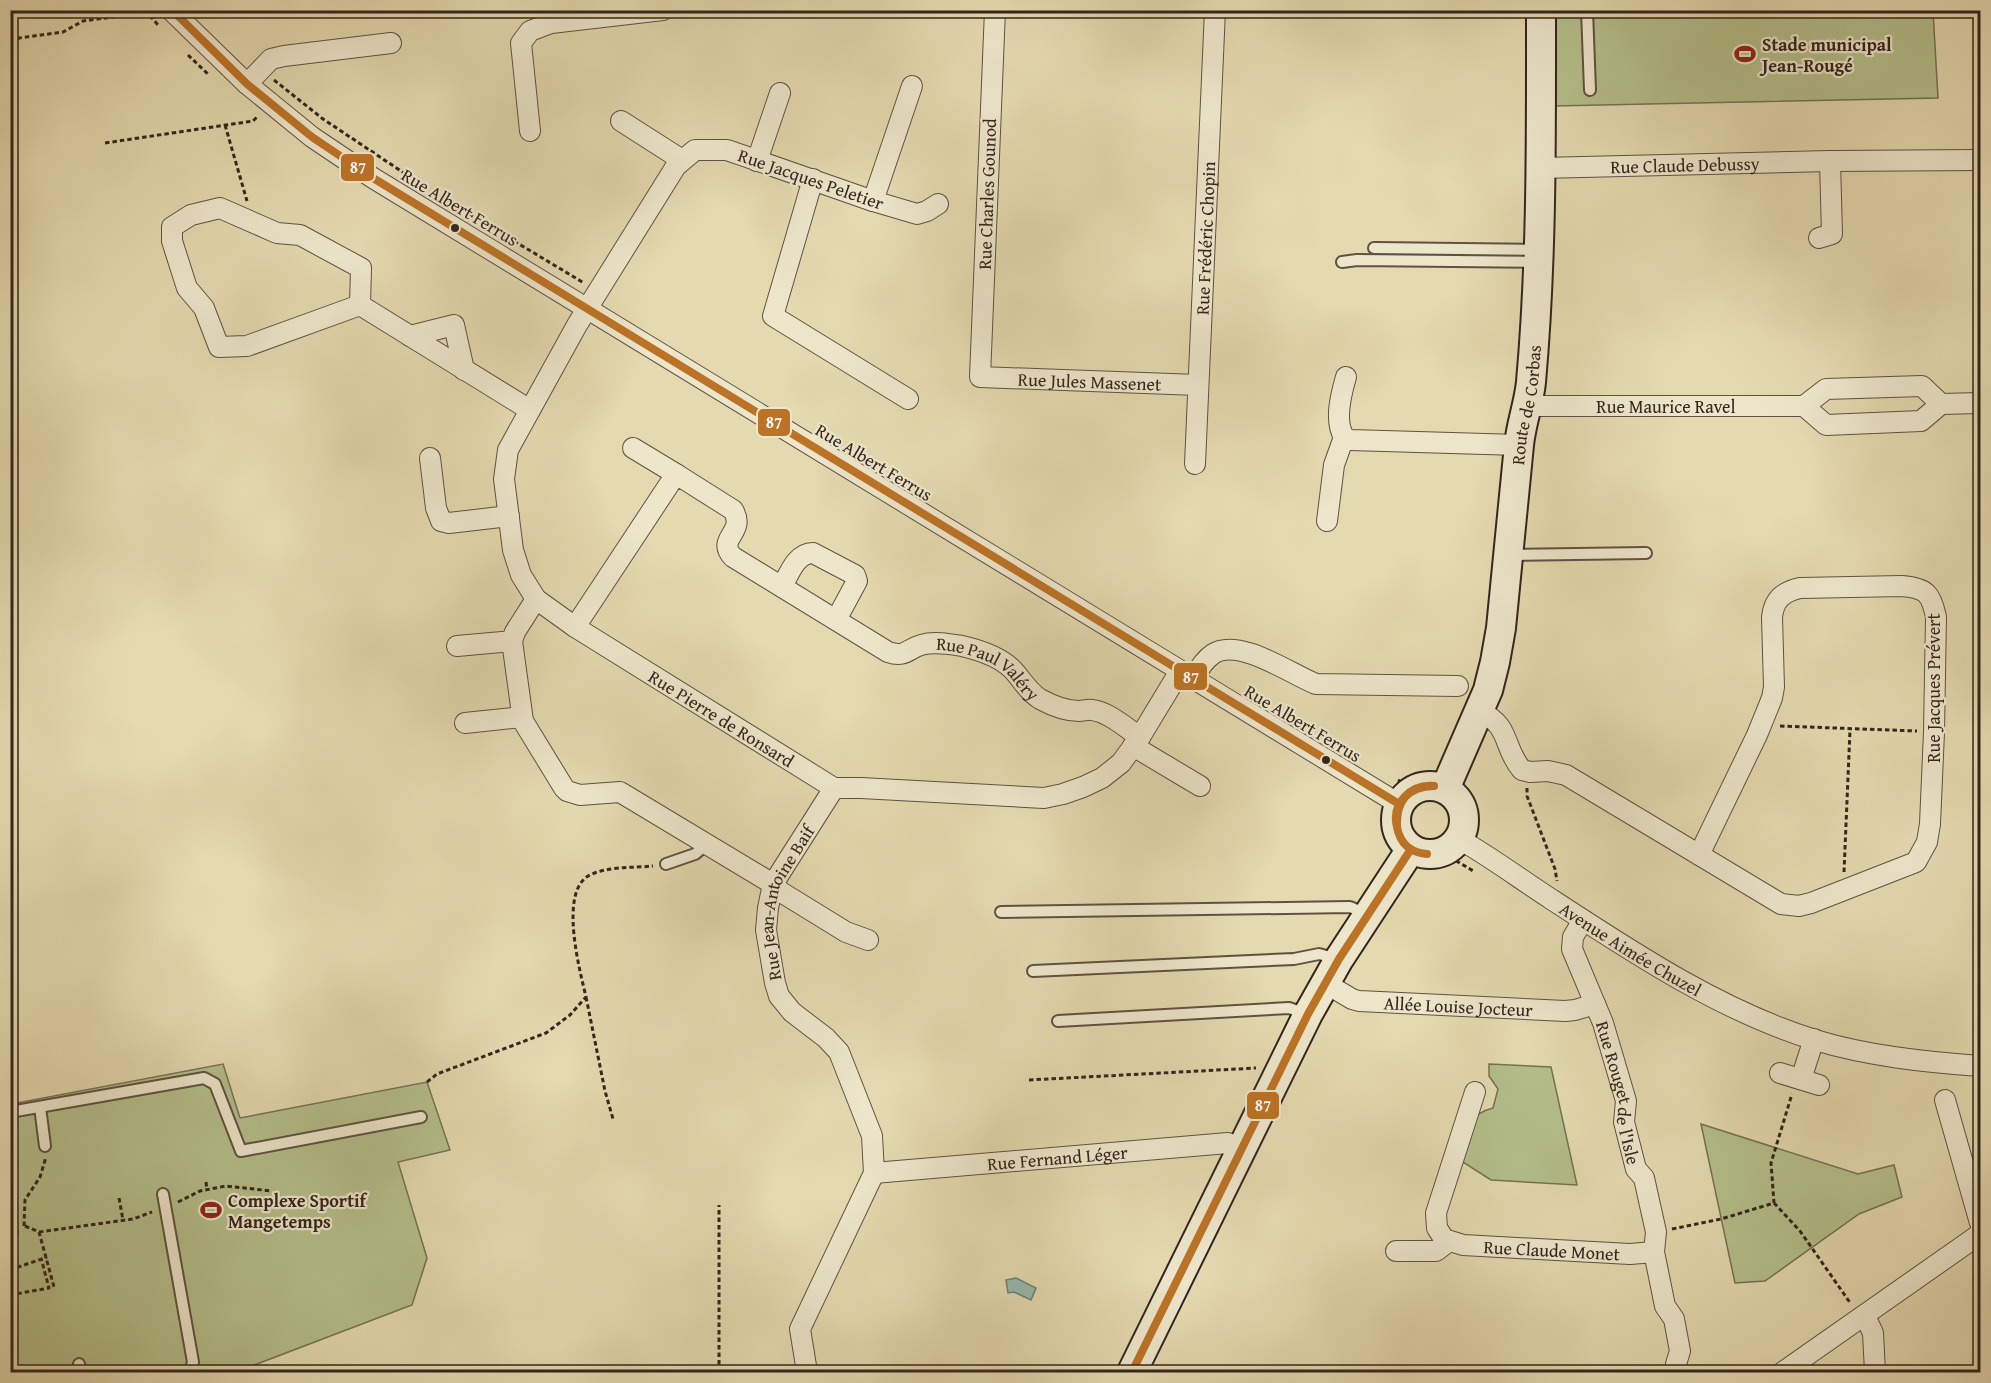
<svg xmlns="http://www.w3.org/2000/svg" width="1991" height="1383" font-family="'Gentium Book Plus',serif">
<style>
.green{fill:#b4bf8b;stroke:#747254;stroke-width:1.5}
.water{fill:#95baae;stroke:#6e7e74;stroke-width:1.5}
.lines{fill:none;stroke-linecap:round;stroke-linejoin:round}
.lane-casing{stroke:#5f5242;stroke-width:14}
.street-casing{stroke:#5f5242;stroke-width:22}
.secondary-casing{stroke:#33251d;stroke-width:32}
.path{stroke:#33251d;stroke-width:3;stroke-dasharray:4.5 3;stroke-linecap:butt}
.lane{stroke:#ede6cb;stroke-width:10}
.street{stroke:#ede6cb;stroke-width:20}
.secondary{stroke:#ede6cb;stroke-width:28}
.bus-1-casing{stroke:#ede6cb;stroke-width:12}
.bus-1{stroke:#bc7326;stroke-width:8}
.bus-dot{fill:#33251d;stroke:#ede6cb;stroke-width:2}
.labels{text-anchor:middle;dominant-baseline:central;stroke-width:4.5;stroke-linejoin:round;paint-order:stroke}
.poi-label{font-size:18px;font-weight:bold;fill:#33251d;stroke:#ede6cb;text-anchor:start}
.street-label{font-size:18px;fill:#33251d;stroke:#ede6cb}
.line-badge{stroke:#ede6cb;stroke-width:2}
.badge-label{font-size:16px;text-anchor:middle;font-weight:bold;fill:#fff}
</style>
<rect width="100%" height="100%" fill="#e4d9af"/>
<filter id="stains"><feTurbulence type="fractalNoise" baseFrequency=".00333" numOctaves="4"/><feColorMatrix values="0 0 0 0 .2 0 0 0 0 .09 0 0 0 0 .02 0 0 0 .5 -.17"/></filter>
<radialGradient id="worn" r=".72"><stop offset=".6" stop-color="#630" stop-opacity="0"/><stop offset="1" stop-color="#630" stop-opacity=".3"/></radialGradient>
<!-- green -->
<path class="green" d="M1554,11h379l5,87 -385,8z
M223,1064l17,54 187,-36 23,68 -52,12 29,96 -15,47 -176,67h-225v-268z
M1489,1064l62,3 26,118 -86,-5 -33,-21c8,-24 7,-44 35,-51l5,-19 -9,-13z
M1701,1124l157,50 36,-9 8,32 -43,17 -94,67 -30,2z"/>
<!-- water -->
<path class="water" d="M1016,1278l20,10 -5,12 -17,-8 -6,1 -2,-13z"/>
<g class="lines">
<defs>
<path id="lane" d="M1587,10l3,80
M1374,248l165,2
M1342,262l15,-2 181,2
M1509,555l137,-2
M666,864l29,-10 12,-10
M1001,912l349,-5 17,7
M1033,971l261,-12 25,-5 19,5
M1058,1021l231,-13 18,6
M40,1107l5,39
M10,1112l194,-34 11,6 26,67 180,-34
M163,1194l30,168 -3,10
M10,1234l2,-1
M79,1364l2,8"/>
<g id="street">
<path d="M171,10l76,74 65,53 61,41 1026,626"/>
<path id="s1" d="M995,10l-15,367 218,8"/>
<path d="M247,84l24,-25 13,-3 107,-13"/>
<path d="M621,121l61,39"/>
<path d="M530,131l-9,-88 9,-12 21,-8 112,-13"/>
<path d="M757,161l23,-68"/>
<path id="s2" d="M1541,168l289,-7 150,-1"/>
<path d="M813,179l-40,137 135,83"/>
<path d="M873,201l39,-115"/>
<path id="s3" d="M938,204l-11,7 -10,3 -44,-13 -146,-51h-32l-19,16 -99,159 -69,125 -4,29 9,71 8,25 15,24 39,28 259,161h27l183,10 19,-4 20,-7 19,-9 19,-15 19,-26 40,-66"/>
<path d="M220,208l57,25 23,2 61,33 -1,37 -113,41 -28,1 -15,-39 -17,-20 -15,-47v-14l19,-12z"/>
<path d="M1819,238l13,-4 -2,-73"/>
<path d="M360,305l170,105"/>
<path d="M410,336l44,-11 10,45"/>
<path d="M1346,377c-5,17 -12,44 -2,60l6,3 169,5"/>
<path id="s4" d="M1526,404l15,2h263l22,19 95,-4 20,-17 39,-1"/>
<path d="M1804,406l22,-17 96,-3 19,18"/>
<path d="M633,448l43,26"/>
<path d="M430,458l6,50 5,13 8,2 60,-7"/>
<path id="s5" d="M1195,464l20,-454"/>
<path d="M1327,521l7,-56 10,-28"/>
<path d="M782,587c7,-13 14,-34 31,-34l42,22 2,6 -21,39"/>
<path d="M536,599l-21,33 -3,9 11,80 41,67 3,3 13,4 40,-3 153,92 8,8 65,40 22,8"/>
<path id="s6" d="M575,627l101,-153 57,36c14,23 -18,28 0,47l155,95c18,6 19,-3 33,-7 13,-4 29,-1 41,1 17,4 38,11 50,23 10,10 15,22 28,30 11,6 25,12 39,12 4,0 9,-2 13,-1 17,2 34,18 48,27"/>
<path d="M457,646l55,-5"/>
<path d="M1193,679c5,-9 11,-19 20,-25 25,-17 78,20 103,30l142,2"/>
<path d="M1479,711c33,15 23,36 43,59l8,2 18,-1 18,4 215,129 18,2 12,-3 105,-41 11,-20 3,-18 4,-92 2,-115c-5,-24 -10,-29 -34,-31l-102,2c-17,4 -26,11 -28,29l2,70 -2,11 -15,37 -58,120"/>
<path d="M465,723l57,-6"/>
<path d="M1133,746l67,40"/>
<path id="s7" d="M1459,839c32,18 61,40 92,60 81,53 170,112 264,141 53,16 110,22 165,26"/>
<path id="s8" d="M1583,920l-10,17 -1,12 31,74 23,78 -2,21 12,47 8,9 12,54 -2,20 11,54 9,13 6,32 -4,13 1,8"/>
<path id="s9" d="M1325,983l27,16 7,2 206,10 10,-1 20,-6"/>
<path d="M1780,1073l39,12"/>
<path d="M1801,1079l13,-40"/>
<path id="s10" d="M1475,1092l-39,121 1,15 7,11 19,6 167,9 24,-2"/>
<path d="M1945,1100l35,123"/>
<path id="s11" d="M874,1173l354,-30 13,6"/>
<path d="M1396,1251h40l12,-9"/>
<path d="M1865,1316l8,17 2,39"/>
<path id="s12" d="M807,1372l-7,-43 74,-156 -2,-37 -33,-84 -13,-14 -34,-26 -13,-16 -4,-13 -9,-53 2,-22 5,-24 61,-96"/>
<path d="M1783,1372l197,-138"/>
</g>
<g id="secondary">
<circle cx="1430" cy="820" r="34"/>
<path id="s13" d="M1445,789l43,-99 7,-28 6,-34 18,-183c2,-21 10,-42 12,-63 11,-123 10,-247 10,-372"/>
<path d="M1132,1372l176,-358 31,-55 72,-110"/>
</g>
</defs>
<!-- lane casing -->
<use href="#lane" class="lane-casing"/>
<!-- street casing -->
<use href="#street" class="street-casing"/>
<!-- secondary casing -->
<use href="#secondary" class="secondary-casing"/>
<!-- path -->
<path class="path" d="M145,10l13,15
M10,52l9,-14 44,-6 20,-11 52,-7 7,-4
M188,55l21,20
M274,80l49,39 87,58
M225,125l22,76
M105,143l148,-22 4,-4
M469,214l115,69
M1780,726l137,5
M1398,780l16,9
M1527,788v8l28,73 2,12
M1443,853l32,19
M1844,872l6,-142
M586,997l19,94 8,28
M1029,1080l227,-12
M427,1082l10,-8 109,-41 24,-18 16,-18c-6,-26 -27,-103 2,-121 18,-10 45,-8 65,-10
M206,1182l1,8
M119,1198l4,22
M178,1202l22,-11 26,-5 46,5
M1774,1203l26,28 51,73
M24,1226l1,-26 15,-23 6,-20
M25,1226l14,6 15,55
M1672,1229l49,-10 53,-16 -3,-40 21,-69
M39,1232l94,-13 19,-7
M10,1270l37,-13
M10,1295l39,-7 -8,-30
M719,1372v-167"/>
<!-- lane -->
<use href="#lane" class="lane"/>
<!-- street -->
<use href="#street" class="street"/>
<!-- secondary -->
<use href="#secondary" class="secondary"/>
<defs>
<path id="bus-1" d="M172,10l75,74 65,53 61,41 1026,626
M1397,827c-6,-24 14,-43 37,-41
M1397,827c-1,-26 10,-40 37,-41
M1397,827c3,16 13,26 30,27
M1132,1372l176,-358 31,-55 72,-110"/>
</defs>
<!-- bus-1 casing -->
<use href="#bus-1" class="bus-1-casing"/>
<!-- bus-1 -->
<use href="#bus-1" class="bus-1"/>
</g>
<!-- icons -->
<defs>
<symbol id="stadium-bare" viewBox="-9 -9 18 18"><path d="M0-5a6.5 5 0 1 0 0 10a6.5 5 0 1 0 0-10ZM-3.5-1.8h7v3.6h-7Z" fill="#8f2418" stroke="#ede6cb" stroke-width="2.5" paint-order="stroke"/></symbol>
</defs>
<g fill-rule="evenodd">
<use href="#stadium-bare" x="1730" y="39" width="30" height="30"/>
<use href="#stadium-bare" x="196" y="1195" width="30" height="30"/>
</g>
<!-- markers -->
<g class="bus-dot">
<circle cx="455" cy="228" r="5"/>
<circle cx="1326" cy="760" r="5"/>
</g>
<g class="labels">
<!-- poi labels -->
<g class="poi-label">
<text x="1762" y="44">Stade municipal<tspan x="1762" dy="21">Jean-Rougé</tspan></text>
<text x="228" y="1200">Complexe Sportif<tspan x="228" dy="21">Mangetemps</tspan></text>
</g>
<!-- street labels -->
<g class="street-label">
<text stroke="none"><textPath href="#s2" startOffset="144">Rue Claude Debussy</textPath></text>
<text transform="translate(811 179) rotate(19)">Rue Jacques Peletier</text>
<text transform="translate(987 194) rotate(-88)">Rue Charles Gounod</text>
<text transform="translate(460 207) rotate(31)">Rue Albert Ferrus</text>
<text stroke="none"><textPath href="#s5" startOffset="226">Rue Frédéric Chopin</textPath></text>
<text stroke="none"><textPath href="#s1" startOffset="477">Rue Jules Massenet</textPath></text>
<text stroke="none"><textPath href="#s13" startOffset="396">Route de Corbas</textPath></text>
<text stroke="none"><textPath href="#s4" startOffset="140">Rue Maurice Ravel</textPath></text>
<text transform="translate(874 462) rotate(31)">Rue Albert Ferrus</text>
<text stroke="none"><textPath href="#s6" startOffset="594">Rue Paul Valéry</textPath></text>
<text transform="translate(1933 688) rotate(-90)">Rue Jacques Prévert</text>
<text stroke="none"><textPath href="#s3" startOffset="987">Rue Pierre de Ronsard</textPath></text>
<text transform="translate(1303 723) rotate(31)">Rue Albert Ferrus</text>
<text stroke="none"><textPath href="#s12" startOffset="525">Rue Jean-Antoine Baif</textPath></text>
<text stroke="none"><textPath href="#s7" startOffset="204">Avenue Aimée Chuzel</textPath></text>
<text stroke="none"><textPath href="#s9" startOffset="138">Allée Louise Jocteur</textPath></text>
<text stroke="none"><textPath href="#s8" startOffset="184">Rue Rouget de l'Isle</textPath></text>
<text stroke="none"><textPath href="#s11" startOffset="184">Rue Fernand Léger</textPath></text>
<text stroke="none"><textPath href="#s10" startOffset="264">Rue Claude Monet</textPath></text>
</g>
</g>
<g class="line-badge">
<rect x="340" y="153" width="35" height="29" rx="6" fill="#bc7326"/>
<rect x="757" y="408" width="34" height="29" rx="6" fill="#bc7326"/>
<rect x="1173" y="662" width="35" height="29" rx="6" fill="#bc7326"/>
<rect x="1246" y="1091" width="34" height="29" rx="6" fill="#bc7326"/>
</g>
<g class="badge-label">
<text x="358" y="173">87</text>
<text x="774" y="428">87</text>
<text x="1191" y="683">87</text>
<text x="1263" y="1111">87</text>
</g>
<!-- margin -->
<rect width="1991" height="1383" fill="none" stroke="#e4d9af" stroke-width="36"/>
<rect x="12" y="12" width="1967" height="1359" fill="none" stroke="#33251d" stroke-width="3"/>
<rect x="18" y="18" width="1955" height="1347" fill="none" stroke="#33251d" stroke-width="1.5"/>
<rect width="100%" height="100%" filter="url(#stains)"/>
<rect width="100%" height="100%" fill="url(#worn)"/>
</svg>
